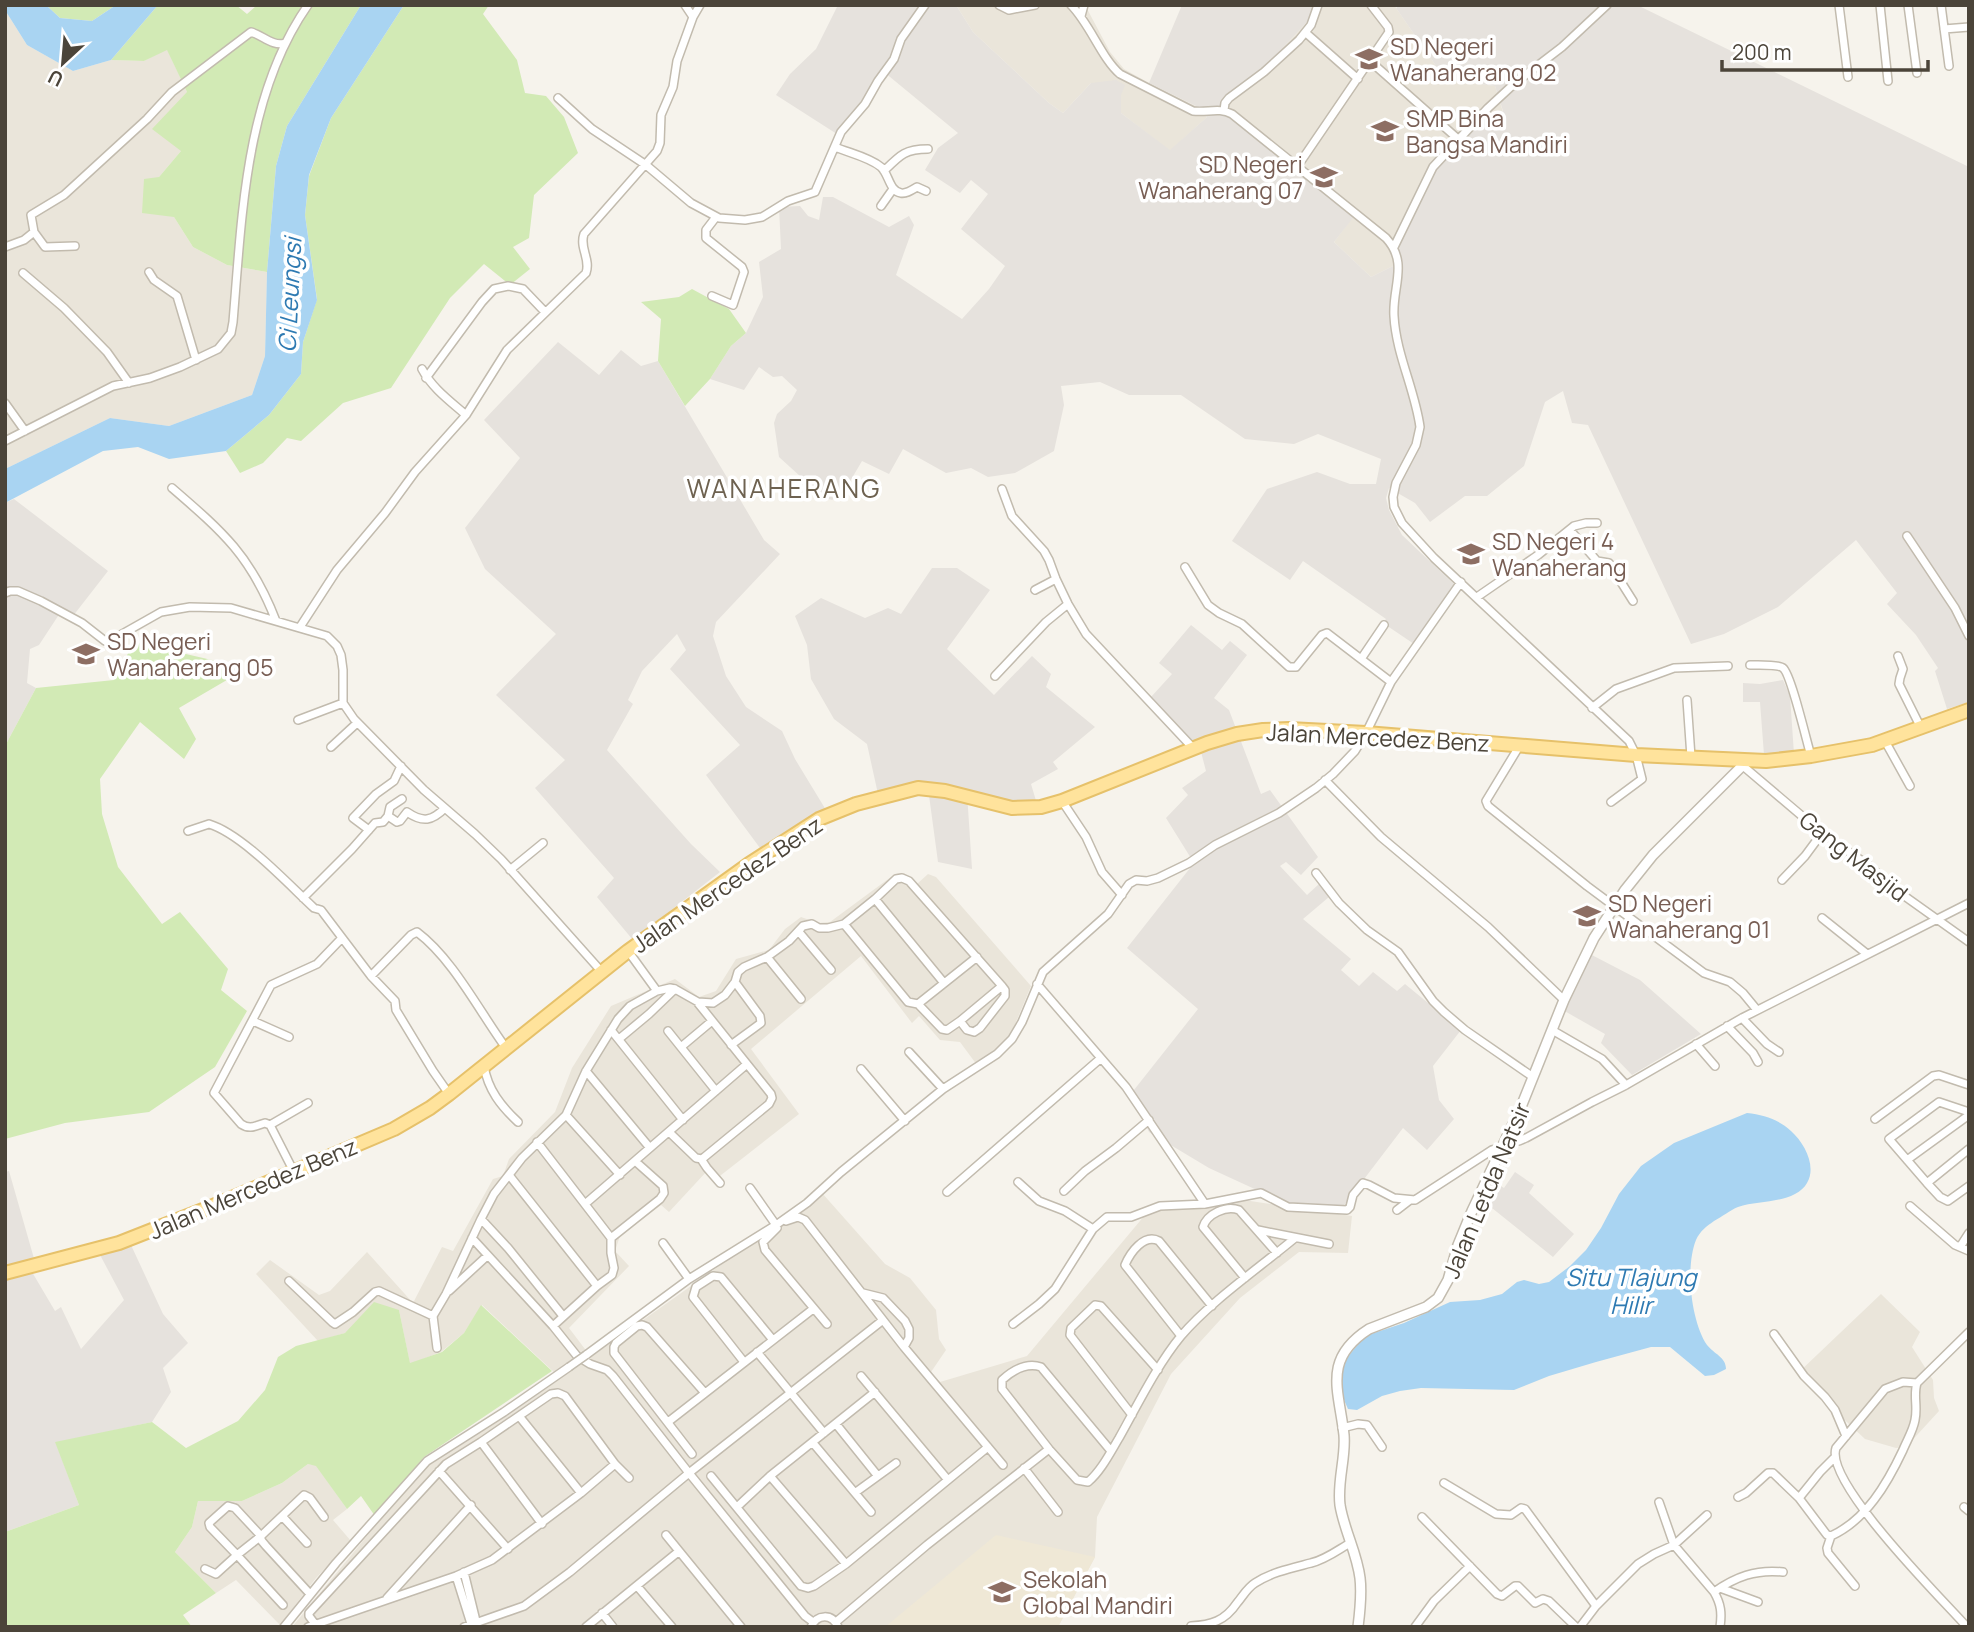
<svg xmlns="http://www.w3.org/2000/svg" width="1974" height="1632" font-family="Manrope,sans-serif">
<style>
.residential{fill:#eae5da}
.industrial{fill:#e6e2dd}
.education{fill:#efe8d6}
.green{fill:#d2eab5}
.water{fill:#a9d4f2}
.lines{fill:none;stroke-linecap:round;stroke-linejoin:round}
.minor-casing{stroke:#c2bbae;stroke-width:10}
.tertiary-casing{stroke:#c2bbae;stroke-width:12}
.primary-casing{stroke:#e6c16a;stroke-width:16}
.minor{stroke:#fff;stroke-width:7}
.tertiary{stroke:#fff;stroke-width:9}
.primary{stroke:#ffe39c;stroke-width:12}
.minor-bridge-casing{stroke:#c2bbae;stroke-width:10;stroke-linecap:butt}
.minor-bridge{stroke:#fff;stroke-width:7}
.labels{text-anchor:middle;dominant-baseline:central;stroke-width:7;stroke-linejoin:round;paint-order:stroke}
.education-label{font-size:23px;fill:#785e54;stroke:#fff;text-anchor:start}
.street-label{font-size:23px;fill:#4b4439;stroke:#fff}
.water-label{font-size:24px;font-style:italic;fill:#2e7ab2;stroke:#fff}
.quarter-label{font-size:26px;letter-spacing:2px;fill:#6e6250;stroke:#fff}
</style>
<rect width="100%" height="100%" fill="#f6f3ec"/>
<!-- residential -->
<path class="residential" d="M956,5h129l25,47 14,17 25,14 51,25 7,9 -37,34 -49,-38v-18l-30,-12 -28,30 -14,-10 -76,-71z
M1314,5h80l47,68 16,8 38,5 8,26 -15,6 -93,128 -2,20 -22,11 -37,-35 22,-29 -133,-109 37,-32 48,-51z
M5,10l22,35 46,26 38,-11 33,1 23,-12 20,43 -6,59 -22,26 15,40 19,30 34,18 40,7 -2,84 -13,39 -83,31 -59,-8 -105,51z
M904,873l13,11 11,-10 8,3 95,109 -22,53 -32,26 -17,-23 -20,-2 -21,-24 -7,7 -51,-67 -110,93 48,65 -83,65 -9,-8 -38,41 -8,-7 -41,31 -5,15 14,15 -60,62 22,29 231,-164 63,71 25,14 26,32 3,29 7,11 -15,22 9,10 87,-26 128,-153 82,-4 115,17 -4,37 -49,-1 -59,46 -69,76 -74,143 -2,40 -37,70h-766l136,-165 129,-87 -75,-70 -18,28 -23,19 -31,12 -11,-54 -54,23 -27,8 -62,-67 14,-14 49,35 11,-4 37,-39 46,51 29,-56 11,4 40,-72 10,-3 6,-17 46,-47 17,-44 39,-62 64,-27 24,18 17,-6 20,-32 33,-9 16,-21 16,-12 17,6 12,-1 65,-48z
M1881,1294l39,38 -8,15 21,33 1,18 5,13 -33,36 -10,1 -31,-9 -47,-44 -20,-22z
M308,1464l8,1 31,44 -14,11 18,21 -35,37 -36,47 -44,-45 -20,13 -41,-41 17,-25 6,-26h44l40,-18z"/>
<!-- industrial -->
<path class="industrial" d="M838,5h118l17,27 76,71 14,10 28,-30 25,-3 9,5 -4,10v18l49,37 37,-33 -7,-9 -51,-25 33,-78h132l-6,16 -48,51 -36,32 133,109 -23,29 37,35 22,-11 2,-20 34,-74 39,-41 20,-13 15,-7 -8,-25 -39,-5 -15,-8 -45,-65 4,-3h237l332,162v535l-22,7 -12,-38 3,-3 -22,-33 -29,-31 10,-11 -41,-53 -78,67 -54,27 -33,10 -103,-219 -16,-2 -9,-32 -18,11 -21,64 -37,30h-22l-35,26 -15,-19 -26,-15 -3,10 3,12 13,25 54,51 -42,58 -31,-21 3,-4 -83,-58 -13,19 -58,-39 35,-52 50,-17 33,12h26l5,-25 -63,-25 -24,10 -49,-5 -64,-44h-52l-29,-13 -39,4 3,19 -10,46 -39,22 -27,4 -17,-9 -25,5 -43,-24 -14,25 -27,-13 -20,34 -10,5 -9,-3 -44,-40 -5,-34 3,-9 14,-13 6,-11 -15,-14 -9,1 -14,-10 -15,23 -34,-11 21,-33 15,-13 17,-36 -4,-35 22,-13 -2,-42 21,-1 8,10 11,4 4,-23h10l56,30 20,-11 5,9 -18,50 66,44 27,-30 16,-23 -44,-37 27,-35 -17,-14 -11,13 -35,-23 13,-22 20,-15 -74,-61 -44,64 -64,-41 14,-21 26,-25z
M558,342l41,33 22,-25 20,16 17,-5 106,179 16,14 -64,68 -3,14 13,40 20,31 36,24 13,28 31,51 -66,38 -54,-73 34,-30 -70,-76 16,-19 -9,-16 -35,37 -14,29 5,4 -26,46 84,94 29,28 -87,68 -36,-43 17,-19 -79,-90 30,-28 -69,-65 60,-61 -71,-65 -20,-41 55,-70 -36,-38z
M14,499l94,72 -35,45 -11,-6 -23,35 -9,4 -3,34 9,5 -31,58v-243z
M932,568h25l33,22 -43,59 47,46 38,-39 19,18 -5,13 49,40 -42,35 5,7 -27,15 6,20 -41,-1 -29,-10 5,76 -34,-7 -10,-74 -50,6 -11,-50 -33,-25 -23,-40 -4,-34 -12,-29 26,-18 44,20 23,-10 13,6z
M1191,625l31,25 8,-9 17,14 -33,43 15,12 32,84 9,-4 48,67 -17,18 -15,-13 -6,4 27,29 12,-11 10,13 -26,22 48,40 -10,11 18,16 14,-14 24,19 8,-7 56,46 -28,36 6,34 15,19 -27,31 -24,-22 -61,80 -44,1 -89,-41 -60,-36 -19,-37 68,-86 -71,-61 67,-85 -28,-45 22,-23 -6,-7 24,-17 -5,-19 -50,-55 21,-23 -13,-11z
M1783,680l7,16 4,58 -30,1 -4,-53h-17v-19l17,1z
M1588,953l52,27 61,54 -69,41 -31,-32 4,-9 -44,-25z
M9,1171l28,98 -5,3 23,39 6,-4 20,42 43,-49 -25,-47 32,-8 32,69 25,29 -25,25 8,24 -19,30 -96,21 23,62 -74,27v-360z
M1515,1172l19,13 -5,8 45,41 -21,23 -76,-61 12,-17 15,9z"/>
<!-- education -->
<path class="education" d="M996,1535l99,22 -37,70h-173z"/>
<!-- green -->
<path class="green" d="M46,5h70l-24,16 -32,-3z
M158,5h78l11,9 10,-9h104l-74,121 -11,40 -9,106 -40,-7 -34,-18 -19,-30 -32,-4 2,-34 15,-2 22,-26 -29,-22 35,-37 -20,-42 -23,11 -33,-1z
M404,5h85l-6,9 34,46 8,33 21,3 18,21 14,36 -44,42 -5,43 -16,9 17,22 -20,16 -26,-21 -34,34 -59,90 -48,15 -42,38 -14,-3 -24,25 -23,10 -14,-22 43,-36 32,-41 2,-32 14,-43 -12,-84 4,-39 22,-58z
M692,289l37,20 17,24 -15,13 -21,33 -25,27 -27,-45 3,-42 -20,-17 38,-5z
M134,642l95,22 3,13 -53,31 17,31 -12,20 -44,-37 -40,57 2,35 16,53 44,57 18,-12 48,57 -7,21 26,21 -32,56 -66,45 -84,11 -60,16v-393l31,-58 78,-8z
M374,1302l25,8 11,53 32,-11 22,-19 17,-28 71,66 -128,86 -49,59 -14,-20 -14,13 -31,-43 -8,-2 -26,19 -40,18h-44l-6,26 -17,25 41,41 -33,22 9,12h-187v-95l74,-27 -24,-63 97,-20 34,26 52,-27 27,-31 13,-33 18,-11 49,-13z"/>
<!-- water -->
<path class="water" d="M5,5h41l14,13 32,3 24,-16h42l-47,55 -38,11 -46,-26 -22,-35z
M361,5h43l-73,113 -22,57 -4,40 12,85 -14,42 -2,32 -32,41 -43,36 -57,8 -31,-12 -35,4 -98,52v-34l105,-51 59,8 83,-31 13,-39 2,-84 9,-106 11,-40z
M1747,1113c17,2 31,6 44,18 17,15 32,48 4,63 -17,9 -39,7 -57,13 -8,3 -16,10 -24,14 -7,5 -14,10 -18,19 -11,27 -5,81 11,105 7,9 19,12 19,24l-12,6 -9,1 -35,-29h-19l-55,15 -47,14 -35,14 -93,-2 -21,3 -18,5 -25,14 -9,-1 -7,-16 -1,-11 2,-18 17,-21 12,-9 33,-11 46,-21 30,-2 22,-6 15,-12 7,-2 15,4 10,-2 21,-16 16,-16 15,-22 18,-34 22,-28 33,-23z"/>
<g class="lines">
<defs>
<path id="minor" d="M999,5l10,5 26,-5
M1071,5c19,19 31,54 49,69l73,37c14,2 26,-4 39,3l154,124c23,25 6,49 8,78 2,38 21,74 26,111l-4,18 -20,38 -3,14 1,10 8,16 32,35 195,183 7,14 6,24 -31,23
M1839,5l9,72
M1880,5l8,76
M1908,5l9,68
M1941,5l8,61
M1081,16l3,-11
M693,17l7,-12
M1944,29l25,-2
M1306,33l52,46
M1370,61l88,78
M558,98l34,31 54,36 45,38 28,15 26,2 17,-3 26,-16 27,-9 26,-60 24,-28 13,-23 16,-22 7,-20 24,-34
M1224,110l1,-7 4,-5 35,-26 35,-32 12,-15 7,-20
M835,147c14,6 34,10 46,20 8,7 8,24 20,26 5,1 11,-3 16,-6l9,4
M1297,167l92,-135 -1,-5 -17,-22
M884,171c16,-16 21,-22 44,-22
M881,206l12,-17
M34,232l-3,-17 33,-20 83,-76 25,-27 79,-60c11,3 22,15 34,11
M5,247l19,-7 10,-8 11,15 30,-1
M1394,247l39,-80 55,-59 27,-25 47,-36 45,-42
M149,272l5,8 23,16 19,64
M23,273l41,35 43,44 22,31
M712,296l21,9 11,-33 -2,-5 -36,-29v-8l10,-13
M422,369c10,19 28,32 44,46
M426,378l56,-76 12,-13 14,-3 15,3 22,23
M5,403l20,28
M5,441l108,-55 37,-8 30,-11 38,-18 13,-16 2,-11c9,-106 12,-227 75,-317
M172,488c51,44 79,68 104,133
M1002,489l10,27 32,35 5,9 7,19 12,25 18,30 107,114
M1570,530l27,31 12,2 24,38
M1907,536l48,72 14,28
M1185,567l23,38 11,8 23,11 47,43h7l26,-32 5,-2 64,49
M1035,590l21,-11
M5,593l5,-2h8l23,10 41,22 23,18 10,-3 46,-26 29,-5 41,1 96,28 10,10 4,9 2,15v33l11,16 70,71 51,44 26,25 100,112
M1477,597l61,-42 36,-29 12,-3h11
M300,627l37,-57 48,-57 30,-41 51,-57 41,-65 79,-77c5,-14 -7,-25 -2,-39l73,-83 3,-8 1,-28 12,-28 4,-26 16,-44 -8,-12
M1898,656l5,13 -3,9 -1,6 22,44
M1361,659l23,-34
M1750,665c7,0 28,-1 33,3 8,6 24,75 28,88
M995,676l51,-54 22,-18
M1687,700l4,57
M1592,708l24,-19 58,-21 54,-2
M298,720l45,-17
M1885,741l25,45
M1520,745l-34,56 2,5 99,80 117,87 26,9 13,11 14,17
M331,747l26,-24
M1743,766l79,67 46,32 28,25 73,52
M1325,780l56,57 107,90 76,73
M1062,801l24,36 16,35 20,23
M388,816l2,-9 12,-8
M369,830l-16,-12 23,-24 18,-13 7,-15
M188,831l21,-7c33,10 78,59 105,84l7,2 50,66 24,25 1,9 37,61 16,23
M510,870l33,-27
M1316,873l23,30 28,27 31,22 35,49 11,11 21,18 68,47
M1782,880l23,-24 17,-23
M303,898l49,-49 23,-26 8,-1 5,-6 9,6 3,-1 7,-9c16,11 25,9 38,-4
M875,899l69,84
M1822,918l45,36
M799,932l32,38
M628,951l29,40
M767,957l34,42
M371,976l40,-41 6,-3c36,27 62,79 89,116
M1037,984l89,103 79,117
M918,1004l59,-47
M1742,1018l25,26 12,8
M253,1021l36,16
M960,1021l42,-35
M1727,1026l26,27 5,9
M611,1030l72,90
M1552,1030l50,29 24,26
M668,1031l48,60
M619,1039l30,-25 26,-25
M1696,1044l19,22
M731,1045l30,-22 -1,-7 -25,-34
M681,1047l31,-26
M909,1052l34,37
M484,1066c4,24 17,40 34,56
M861,1069l44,52
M586,1071l64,77
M1969,1112l-30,-10 -50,37 38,44 42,-34
M566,1115l54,60
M1875,1119l58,-43 6,-1 30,10
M270,1125l38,-22
M669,1132l27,26 6,1 67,-55 3,-6 -1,-4 -73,-91
M1506,1137l13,4 7,-3 66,-36 34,-17 116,-67 227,-115
M537,1142l74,96
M701,1159l6,9 13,15
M1907,1160l62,-45
M294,1172l-24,-47 -5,-2c-10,3 -15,7 -24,1l-27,-31 57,-108 46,-21 24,-25
M509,1175l88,111
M1018,1182l21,19 26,10 28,18
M1927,1183l13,14 8,4 21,-15
M750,1188l26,37
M1064,1191l21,-20 31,-23 33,-28
M947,1192l154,-134
M585,1204l162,-140
M1910,1206l45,39 14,6
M1397,1210l13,-10
M786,1221l12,-4 7,3 99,127 99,118
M777,1228l-14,14 2,8 62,74
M1258,1230l71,14
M472,1238l81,88 24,30 13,8 17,6 6,6 76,97 116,143 8,6
M663,1243l26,36
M1960,1247l9,-14
M1245,1278l-42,-51c4,-13 23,-22 36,-17l38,43
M289,1281l43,41 3,2 18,-12 22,-20 4,-1 54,25
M449,1291l38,-35
M863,1293l20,5 22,23 4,8v9l-5,9
M563,1316l-55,-68 -27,-29 13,-25 28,-36 44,-43 20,-44 32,-52 12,-13 27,-15 13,-3 5,1 23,13 15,1 12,-8 10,-13 3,-10 6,-5 23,-10 22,-16 14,-15 9,-2 7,4h9l16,-4 31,-25 21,-20 6,-1 7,3 93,105 3,4v6l-25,32 -6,4 -7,-2 -7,-9 -13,9 -5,-1 -24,-25 -10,-2 -64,-78
M1013,1324l26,-20 16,-15 38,-60 14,-12h24l29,-11 45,-2 56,-11 27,14 59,3 3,-3 3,-12 10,-12 6,2 25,13 21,2 77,-50 9,-2
M553,1326l44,-40 15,-11 2,-7 -3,-15v-15l49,-39 4,-6 -1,-7 -28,-25
M1774,1334l30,42 21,21 10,13 11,26
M1181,1336l-56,-71c5,-12 19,-32 34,-24l53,65
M437,1348l-4,-32 13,-22 35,-75
M757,1352l67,81
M586,1355l103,-76 87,-54 31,-22 34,-31 102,-83 54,-35 15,-15 10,-17 21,-50 65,-58 21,-30 7,-4 11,1 11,-3 31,-15 26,-18 64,-32 37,-25 17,-14 22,-23 11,-18 25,-51 70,-100
M744,1362l-51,-65 3,-10 17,-11 8,1 52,63
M861,1376l87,104
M1917,1383l-14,-1 -18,7 -49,59c-12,34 106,151 131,179
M1132,1415l-62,-80 1,-7 24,-23 6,1 57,64
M519,1416l62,77
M668,1422l145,-113
M836,1424l41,51
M1342,1428l16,-4 9,1 15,22
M481,1442l61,82
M813,1443l58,69
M1111,1451l-70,-84c-15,-5 -28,3 -39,13v9l47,60 28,31 11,2c13,-11 22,-29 31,-44 18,-32 38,-73 62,-102 30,-35 78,-68 114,-98
M692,1454l-78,-101v-6l2,-4 21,-17 5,-1 5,2 58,66
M1024,1468l34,44
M439,1471l69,78
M711,1476l90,110 7,2 6,-2 32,-22 142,-117
M770,1476l76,88
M1444,1483l52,31 15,1 10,-7 4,1 71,97
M856,1492l40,-29
M1738,1497l8,-4 22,-20h5l26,25 28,37 4,1c35,-16 56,-52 72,-86 4,-10 10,-19 12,-30 3,-14 -2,-25 2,-37l52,-51
M1799,1498l21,-26 14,-14
M1659,1502l15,43 40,47c7,12 8,21 6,35
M228,1506l7,2 26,28 -24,19 -27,-28 -1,-4z
M737,1507l33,-31 105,-84
M1964,1507l5,4
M282,1516l25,27
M1422,1517l75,77 5,2 13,-10h3l17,17 8,-4 6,2 27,26
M666,1535l75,92
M1831,1536l-4,12 1,5 27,33
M205,1569l11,5 21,-19 46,50
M464,1572l13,53
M456,1576l16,51
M637,1586l35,41
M1720,1588l38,14
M1714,1592c21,-15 42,-23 69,-20
M310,1594l-44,-48 -5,-6v-4l43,-41 6,3 14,19
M387,1598l84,-93
M602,1613l11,14
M836,1622l91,-77 122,-96
M315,1624l-6,-8v-3l137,-149 35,-22 70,-48 7,-1 7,3 50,68 14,14
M1191,1626c20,-1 34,-5 46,-23 6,-7 10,-15 18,-20 17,-11 37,-15 56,-20 14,-3 27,-13 39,-20
M284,1627l52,-64 91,-102 77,-49 65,-45
M308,1627l148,-51 36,-16 89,-67 34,-29
M464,1627l60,-21 46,-34 119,-99 194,-153
M586,1627l92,-75
M811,1627c6,-13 21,-14 27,0
M1415,1627l19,-26 36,-35
M1580,1627l16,-21 42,-42 16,-10 20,-9 33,-30"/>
<path id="tertiary" d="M1358,1627c2,-16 4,-33 2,-49 -3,-25 -16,-48 -20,-73 -3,-24 6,-47 4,-70 -5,-45 -22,-76 25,-106l57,-22 12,-9 10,-18 10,-35 14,-34 49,-104 43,-107 30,-62 31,-48 28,-35 94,-94"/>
<path id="primary" d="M5,1273l114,-30 89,-35 186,-79 36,-21 19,-14 179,-143 121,-87 70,-45 37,-15 62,-16 27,3 67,17 29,-1 21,-6 145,-58 30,-9 26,-4 26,-1 77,4 270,22 130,6 45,-5 61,-11 97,-35"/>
</defs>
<!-- minor casing -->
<use href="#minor" class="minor-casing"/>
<!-- tertiary casing -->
<use href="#tertiary" class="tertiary-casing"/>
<!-- primary casing -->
<use href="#primary" class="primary-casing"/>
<!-- minor -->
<use href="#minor" class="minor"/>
<!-- tertiary -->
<use href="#tertiary" class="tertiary"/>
<!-- primary -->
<use href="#primary" class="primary"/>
<defs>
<path id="minor-bridge" d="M569,1367l17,-12"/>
</defs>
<!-- minor-bridge casing -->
<use href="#minor-bridge" class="minor-bridge-casing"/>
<!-- minor-bridge -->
<use href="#minor-bridge" class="minor-bridge"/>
</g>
<!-- icons -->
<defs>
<symbol id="school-bare" viewBox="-9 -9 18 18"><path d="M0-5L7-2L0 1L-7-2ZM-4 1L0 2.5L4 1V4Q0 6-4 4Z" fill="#8d6e63" stroke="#fff" stroke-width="2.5" paint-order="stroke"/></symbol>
</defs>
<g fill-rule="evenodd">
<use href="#school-bare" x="1350" y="40" width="38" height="38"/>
<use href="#school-bare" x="1366" y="112" width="38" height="38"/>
<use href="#school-bare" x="1305" y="158" width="38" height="38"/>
<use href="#school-bare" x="1452" y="535" width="38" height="38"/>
<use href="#school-bare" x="67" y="635" width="38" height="38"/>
<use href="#school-bare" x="1568" y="897" width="38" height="38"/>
<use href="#school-bare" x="983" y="1573" width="38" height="38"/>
</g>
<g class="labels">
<!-- education labels -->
<g class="education-label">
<text x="1390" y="46">SD Negeri<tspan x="1390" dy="26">Wanaherang 02</tspan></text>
<text x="1406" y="118">SMP Bina<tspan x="1406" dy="26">Bangsa Mandiri</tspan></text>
<text x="1303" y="164" text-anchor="end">SD Negeri<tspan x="1303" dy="26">Wanaherang 07</tspan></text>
<text x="1492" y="541">SD Negeri 4<tspan x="1492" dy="26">Wanaherang</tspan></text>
<text x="107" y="641">SD Negeri<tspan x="107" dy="26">Wanaherang 05</tspan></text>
<text x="1608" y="903">SD Negeri<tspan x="1608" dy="26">Wanaherang 01</tspan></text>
<text x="1023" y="1579">Sekolah<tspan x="1023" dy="26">Global Mandiri</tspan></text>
</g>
<!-- street labels -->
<g class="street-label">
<text transform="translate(1378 737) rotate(3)">Jalan Mercedez Benz</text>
<text transform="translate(1854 856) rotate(38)">Gang Masjid</text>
<text transform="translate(727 884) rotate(-34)">Jalan Mercedez Benz</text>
<text transform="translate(253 1188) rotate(-23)">Jalan Mercedez Benz</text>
<text transform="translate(1486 1190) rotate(-67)">Jalan Letda Natsir</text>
</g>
<!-- water labels -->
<g class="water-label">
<text transform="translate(289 295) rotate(-87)">Ci Leungsi</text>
<text x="1631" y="1276">Situ Tlajung<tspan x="1631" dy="28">Hilir</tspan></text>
</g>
<!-- quarter labels -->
<g class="quarter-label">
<text x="784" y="488">WANAHERANG</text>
</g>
</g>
<!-- border -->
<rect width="1974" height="1632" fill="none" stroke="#4b4439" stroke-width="14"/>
<!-- north arrow -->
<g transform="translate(63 63) rotate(206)" stroke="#ffffff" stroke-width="5" paint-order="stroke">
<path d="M0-5L12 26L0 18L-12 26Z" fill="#4b4439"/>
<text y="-10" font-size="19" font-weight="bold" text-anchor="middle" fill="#4b4439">U</text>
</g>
<!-- scale -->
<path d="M1722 60v10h206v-10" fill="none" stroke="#4b4439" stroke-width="3.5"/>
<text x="1732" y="60" font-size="21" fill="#4b4439" stroke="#ffffff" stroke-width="5" paint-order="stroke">200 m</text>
</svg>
